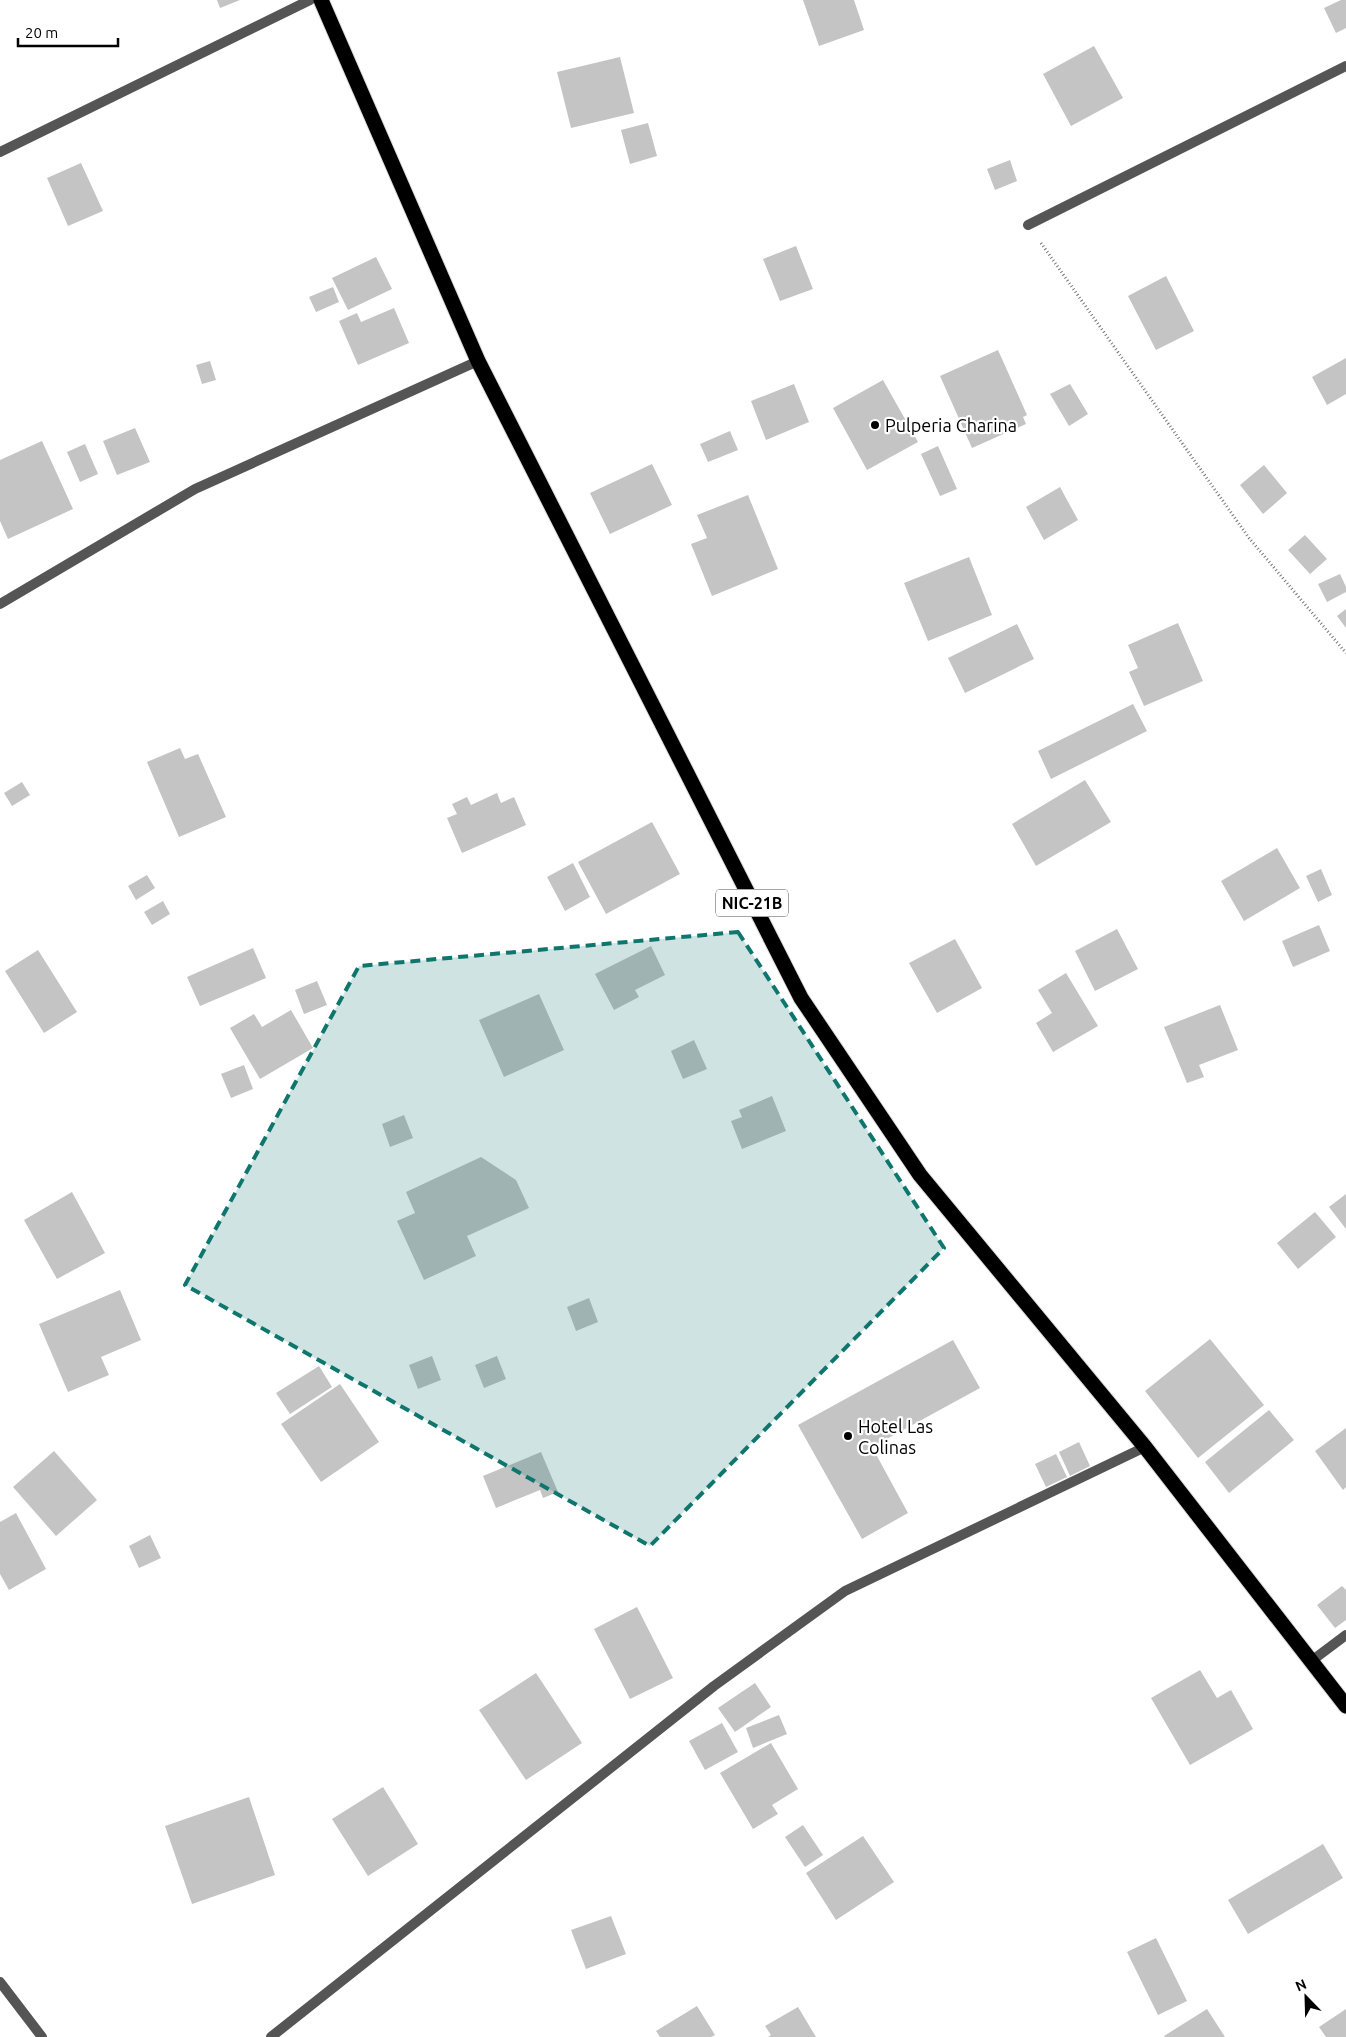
<svg xmlns="http://www.w3.org/2000/svg" width="1346" height="2037" font-family="Ubuntu,sans-serif">
<style>
.building{fill:#c4c4c4}
.lines{fill:none;stroke-linecap:round;stroke-linejoin:round}
.highway-casing{stroke:#dbdbdb;stroke-width:17}
.path{stroke:#777;stroke-width:3;stroke-dasharray:1 2.5;stroke-linecap:butt}
.street{stroke:#555;stroke-width:10}
.highway{stroke:#000;stroke-width:15}
.marked{fill:#0f766e;fill-opacity:0.2;stroke:#0f766e;stroke-width:4;stroke-dasharray:10 6;stroke-linejoin:round}
.poi-dot{fill:#000;stroke:#fff;stroke-width:2}
.labels{text-anchor:middle;dominant-baseline:central;stroke-width:4.5;stroke-linejoin:round;paint-order:stroke}
.shield{fill:#fff;stroke:#4c4c4c;stroke-width:1}
.shield-label{font-size:16px;font-weight:bold;fill:#000}
.poi-label{font-size:18px;fill:#000;stroke:#fff;text-anchor:start}
</style>
<rect width="100%" height="100%" fill="#fff"/>
<!-- building -->
<path class="building" d="M217,0h23l-20,8z
M803,0h51l10,30 -45,16z
M1341,0h5v28l-10,5 -12,-25z
M1094,46l29,52 -52,28 -28,-52z
M620,57l14,56 -63,15 -14,-56z
M648,123l9,33 -27,8 -9,-34z
M1010,160l7,21 -22,9 -8,-21z
M81,163l22,48 -35,15 -21,-48z
M796,246l17,43 -33,12 -17,-42z
M376,257l16,32 -44,21 -16,-32z
M1166,276l28,55 -38,19 -28,-54z
M333,287l6,15 -23,10 -7,-15z
M394,308l15,35 -51,22 -19,-44 18,-8 4,9z
M998,350l29,65 -4,2 3,7 -54,24 -32,-72z
M1346,358v36l-19,11 -15,-28z
M210,361l6,19 -14,4 -6,-19z
M883,380l35,62 -51,28 -34,-62z
M794,384l15,38 -43,18 -15,-39z
M1070,384l18,30 -19,12 -19,-32z
M135,428l15,34 -33,13 -14,-34z
M730,431l8,19 -30,12 -8,-18z
M42,441l31,68 -65,30 -8,-18v-61z
M85,444l13,30 -18,8 -13,-30z
M938,446l19,43 -17,7 -19,-42z
M652,464l20,41 -62,29 -20,-41z
M1264,465l23,28 -24,21 -23,-29z
M1060,487l18,33 -34,20 -18,-33z
M748,495l30,74 -66,27 -21,-52 16,-6 -10,-23z
M1305,535l22,24 -17,15 -22,-24z
M969,557l23,58 -64,26 -24,-58z
M1340,574l6,13v5l-19,10 -9,-18z
M1346,609v19l-9,-12z
M1178,623l25,58 -59,25 -15,-34 9,-4 -10,-23z
M1017,624l17,35 -69,34 -17,-35z
M1133,704l14,27 -96,48 -13,-28z
M180,748l5,11 13,-5 28,63 -47,20 -32,-75z
M1085,780l26,42 -75,44 -24,-42z
M22,782l8,13 -18,11 -8,-13z
M497,793l4,10 13,-6 12,28 -64,28 -15,-35 10,-4 -5,-10 15,-7 4,8z
M652,822l28,52 -74,40 -28,-52z
M1277,848l23,40 -56,33 -23,-40z
M573,863l17,34 -25,14 -18,-34z
M1321,869l11,26 -14,7 -12,-26z
M147,875l8,13 -19,12 -8,-14z
M163,901l7,13 -18,11 -8,-13z
M1319,925l11,26 -37,16 -11,-26z
M1117,929l21,40 -43,22 -20,-40z
M955,939l27,49 -45,25 -28,-50z
M651,946l14,29 -30,15 4,7 -25,13 -19,-36z
M253,948l13,30 -66,28 -13,-29z
M38,950l39,62 -33,21 -39,-62z
M1066,973l32,53 -45,26 -17,-29 16,-10 -14,-23z
M317,981l10,24 -23,9 -9,-24z
M539,994l25,56 -60,27 -25,-57z
M1220,1005l18,45 -39,15 5,12 -17,6 -23,-56z
M291,1010l22,38 -53,31 -30,-51 24,-14 8,13z
M694,1040l13,29 -24,10 -12,-28z
M244,1065l9,24 -22,9 -10,-24z
M772,1096l14,35 -44,18 -11,-28 11,-4 -3,-7z
M404,1115l9,23 -23,9 -8,-23z
M481,1157l35,23 13,28 -62,28 9,20 -52,24 -27,-59 18,-8 -9,-21z
M72,1192l33,61 -48,26 -33,-59z
M1346,1194v35l-17,-22z
M1315,1212l21,25 -38,32 -21,-26z
M120,1290l21,50 -40,17 8,18 -41,17 -29,-68z
M589,1298l9,24 -22,9 -9,-24z
M1210,1339l54,66 -66,53 -53,-67z
M953,1340l27,48 -108,59 36,66 -46,26 -64,-114z
M432,1356l9,24 -23,9 -9,-24z
M497,1356l9,23 -22,9 -9,-23z
M319,1366l13,21 -42,27 -14,-21z
M340,1384l39,58 -58,40 -40,-58z
M1269,1410l25,30 -65,53 -24,-31z
M1346,1428v59l-3,3 -28,-39z
M1079,1442l11,24 -20,10 -11,-24z
M54,1451l43,49 -41,36 -43,-49z
M541,1452l17,40 -15,6 -3,-8 -44,18 -13,-32z
M1056,1454l11,23 -21,10 -11,-23z
M16,1513l30,56 -37,21 -9,-16v-52z
M150,1535l11,23 -22,10 -10,-22z
M1342,1586l4,4v30l-11,8 -18,-23z
M637,1607l36,71 -43,21 -36,-70z
M1200,1670l17,28 14,-8 22,39 -63,36 -39,-67z
M536,1673l46,70 -56,37 -47,-70z
M755,1683l16,24 -36,25 -17,-24z
M779,1715l8,19 -34,14 -7,-20z
M722,1723l16,29 -33,18 -16,-29z
M771,1743l27,46 -26,16 6,9 -25,15 -33,-56z
M383,1787l35,57 -50,32 -36,-57z
M249,1797l26,78 -83,29 -27,-78z
M803,1825l20,30 -18,12 -20,-30z
M863,1836l31,46 -58,38 -30,-47z
M1323,1844l20,34 -95,56 -20,-34z
M611,1916l15,38 -40,15 -15,-39z
M1156,1938l31,63 -29,14 -31,-63z
M697,2006l18,29 -4,2h-51l-4,-6z
M798,2007l18,30h-48l3,-2 -6,-9z
M1207,2009l18,28h-60l-1,-1z
M1346,2009v28h-20l-7,-10z"/>
<g class="lines">
<defs>
<path id="highway" d="M321,0l157,361 323,637 119,177 225,272 201,259"/>
</defs>
<!-- highway casing -->
<use href="#highway" class="highway-casing"/>
<!-- path -->
<path class="path" d="M1041,243l208,295 97,115"/>
<!-- street -->
<path class="street" d="M0,152l310,-152
M1028,225l318,-159
M0,604l195,-115 283,-128
M1310,1662l36,-27
M0,1982l42,55
M271,2037l443,-351 131,-95 300,-144"/>
<!-- highway -->
<use href="#highway" class="highway"/>
</g>
<!-- marked area -->
<path class="marked" d="M738,932l206,316 -294,298 -465,-261 174,-319z"/>
<!-- markers -->
<g class="poi-dot">
<circle cx="875" cy="425" r="5"/>
<circle cx="848" cy="1436" r="5"/>
</g>
<g class="labels">
<!-- shield labels -->
<rect class="shield" x="716" y="889.5" width="72" height="27" rx="4"/>
<g class="shield-label">
<text x="752" y="903">NIC-21B</text>
</g>
<!-- poi labels -->
<g class="poi-label">
<text x="885" y="425">Pulperia Charina</text>
<text x="858" y="1426">Hotel Las<tspan x="858" dy="21">Colinas</tspan></text>
</g>
</g>
<!-- north arrow -->
<g transform="translate(1306 1997) rotate(337)" stroke="#ffffff" stroke-width="4" paint-order="stroke">
<path d="M0-4L9 19L0 12L-9 19Z" fill="#000000"/>
<text y="-8" font-size="14" font-weight="bold" text-anchor="middle" fill="#000000">N</text>
</g>
<!-- scale -->
<path d="M18 38v8h100v-8" fill="none" stroke="#000000" stroke-width="2.5"/>
<text x="25" y="38" font-size="15" fill="#000000" stroke="#ffffff" stroke-width="4" paint-order="stroke">20 m</text>
</svg>
